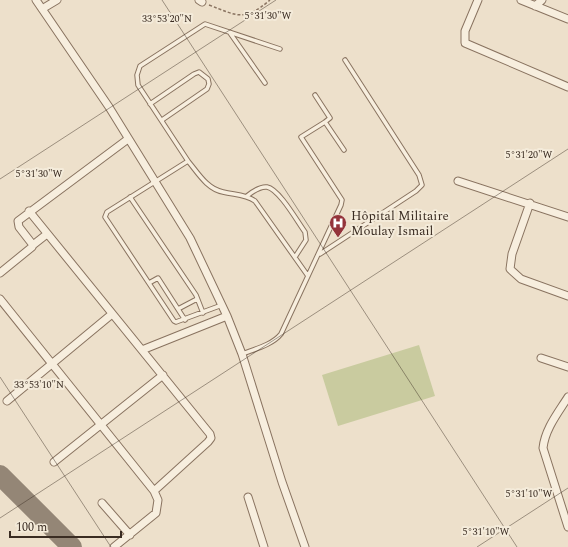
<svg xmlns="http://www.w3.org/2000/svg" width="568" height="547" font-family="Spectral,serif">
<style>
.green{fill:#c9cb9f}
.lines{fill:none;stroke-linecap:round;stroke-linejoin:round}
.taxiway{stroke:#948676;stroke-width:20}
.lane-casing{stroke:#897360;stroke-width:5.5}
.street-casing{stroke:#897360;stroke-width:9}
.path{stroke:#897360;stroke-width:1.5;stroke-dasharray:3 2;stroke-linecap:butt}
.lane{stroke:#f7eede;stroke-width:3.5}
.street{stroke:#f7eede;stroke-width:7}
.ticks{fill:none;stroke:#3a2c22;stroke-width:1;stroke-opacity:0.45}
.labels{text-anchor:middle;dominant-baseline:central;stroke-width:4;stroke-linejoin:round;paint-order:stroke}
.poi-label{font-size:13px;fill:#3a2c22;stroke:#f4ebda;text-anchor:start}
.ticks-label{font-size:10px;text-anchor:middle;fill:#3a2c22;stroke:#f4ebda;stroke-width:4;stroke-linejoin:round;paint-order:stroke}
</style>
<rect width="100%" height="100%" fill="#ede0cb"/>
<!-- green -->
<path class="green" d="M419,345l16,51 -97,30 -16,-51z"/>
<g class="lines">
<!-- taxiway -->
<path class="taxiway" d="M0,475l72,72"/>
<defs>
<path id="lane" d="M230,33l35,50
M315,95l15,23 -5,4
M150,104l44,-30 5,-2 9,7 1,5 -2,5 -45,31
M188,161l-50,-76 -1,-10 3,-9 65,-42 75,25
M247,196c5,-4 13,-10 20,-9 12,2 30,34 38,45l1,8 -11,17
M130,197l66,98 7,18
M320,254l96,-63 6,-6 -3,-10 -74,-115
M149,283l9,-5 27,42
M222,305l-46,17 -2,-1 -67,-101 -2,-3 2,-5 81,-51c10,12 19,28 35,31 12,3 22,2 32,9l53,75
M178,309l19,-10
M242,354c13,-5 30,-9 39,-20l60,-129 1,-5 -41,-63 24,-15 19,28"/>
<path id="street" d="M36,0l73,107 81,131 37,78 15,38 40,128 23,65
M199,0l3,2
M478,0l-13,31v12l103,44
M521,0l47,19
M535,6l7,-6
M42,9l15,-9
M458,181l110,36
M530,203l-18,51 -2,15 11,10 47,17
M29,211l181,223 1,4 -3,4 -54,49
M33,245l14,-11
M0,273l32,-26 1,-2 -14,-18 -1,-6 110,-82
M0,299l154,192 4,9 -2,13 -42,34
M142,350l85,-34
M541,358l27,9
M568,397c-10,16 -23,32 -25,51l25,79
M7,401l105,-87
M54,462l109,-87
M248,497l16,50
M102,503l28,32"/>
</defs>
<!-- lane casing -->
<use href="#lane" class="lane-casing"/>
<!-- street casing -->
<use href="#street" class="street-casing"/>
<!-- path -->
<path class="path" d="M209,5c29,11 35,17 61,-5"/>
<!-- lane -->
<use href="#lane" class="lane"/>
<!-- street -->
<use href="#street" class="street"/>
</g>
<!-- ticks -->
<path class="ticks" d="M162,0l355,547M0,179l276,-179M0,377l111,170M0,518l568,-369M477,547l91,-59"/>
<!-- icons -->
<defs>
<symbol id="hospital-pin" viewBox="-11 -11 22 30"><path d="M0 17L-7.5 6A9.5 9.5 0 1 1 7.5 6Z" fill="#94343b" stroke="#f4ebda"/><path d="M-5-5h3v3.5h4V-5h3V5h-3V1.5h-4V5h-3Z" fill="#fff"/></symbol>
</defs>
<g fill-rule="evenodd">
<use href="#hospital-pin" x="328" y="213" width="20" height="27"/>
</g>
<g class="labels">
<!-- poi labels -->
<g class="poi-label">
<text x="351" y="216">Hôpital Militaire<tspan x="351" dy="15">Moulay Ismail</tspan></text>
</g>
</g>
<g class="ticks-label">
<text x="268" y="19">5°31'30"W</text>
<text x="167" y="22">33°53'20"N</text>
<text x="529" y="158">5°31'20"W</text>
<text x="39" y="177">5°31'30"W</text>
<text x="39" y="388">33°53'10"N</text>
<text x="529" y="497">5°31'10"W</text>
<text x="486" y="535">5°31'10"W</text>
</g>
<!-- scale -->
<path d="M10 531v6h111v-6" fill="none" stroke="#3a2c22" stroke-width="2"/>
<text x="16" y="531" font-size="12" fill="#3a2c22" stroke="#f4ebda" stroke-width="3" paint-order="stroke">100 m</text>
</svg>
